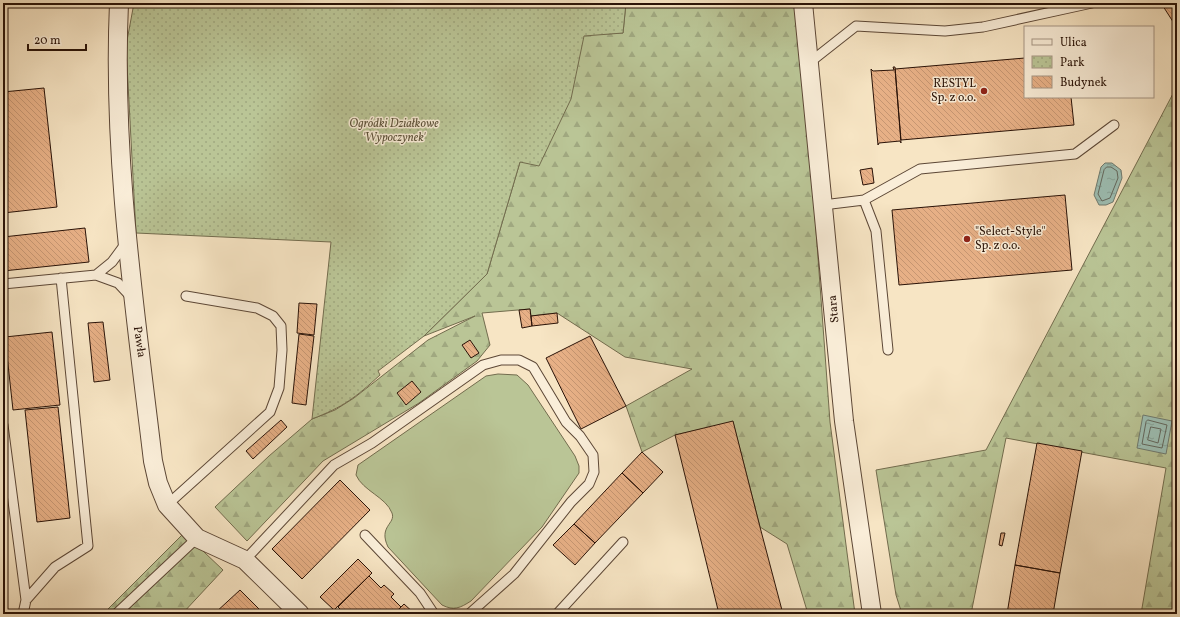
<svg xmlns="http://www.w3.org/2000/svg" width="1180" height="617" font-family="Vollkorn,serif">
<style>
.grass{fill:#bac596;stroke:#726c4e}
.forest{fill:url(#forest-firs);stroke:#726c4e}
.park{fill:url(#park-dots);stroke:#726c4e}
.water{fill:url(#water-ripples);stroke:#6f7a6f}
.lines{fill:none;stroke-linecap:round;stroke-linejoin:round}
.shore{stroke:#63685e;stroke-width:1}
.building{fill:url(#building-back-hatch);stroke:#291207}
.lane-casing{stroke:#5c4736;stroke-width:11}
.street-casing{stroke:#5c4736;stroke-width:20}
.lane{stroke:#faeed9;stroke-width:9}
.street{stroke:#faeed9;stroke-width:18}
.poi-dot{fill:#8f2418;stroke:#faeed9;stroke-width:1.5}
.labels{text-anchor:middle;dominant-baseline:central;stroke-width:3;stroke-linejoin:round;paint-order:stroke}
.poi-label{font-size:12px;fill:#291207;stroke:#faeed9;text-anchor:end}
.park-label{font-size:12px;font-style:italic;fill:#5c5139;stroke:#faeed9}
.street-label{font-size:12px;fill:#291207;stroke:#faeed9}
</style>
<defs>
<pattern id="forest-firs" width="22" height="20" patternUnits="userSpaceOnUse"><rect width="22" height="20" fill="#bac596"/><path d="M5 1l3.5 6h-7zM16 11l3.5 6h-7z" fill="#a0a880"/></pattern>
<pattern id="park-dots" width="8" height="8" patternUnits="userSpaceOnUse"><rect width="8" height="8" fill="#bac596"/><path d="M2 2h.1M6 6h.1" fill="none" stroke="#a0a880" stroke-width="1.8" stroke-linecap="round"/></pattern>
<pattern id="water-ripples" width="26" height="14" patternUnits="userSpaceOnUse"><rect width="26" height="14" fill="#9dbfb4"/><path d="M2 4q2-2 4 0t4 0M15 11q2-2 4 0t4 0" fill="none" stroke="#87a399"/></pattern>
<pattern id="building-back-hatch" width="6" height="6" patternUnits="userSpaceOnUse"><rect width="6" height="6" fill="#e7b086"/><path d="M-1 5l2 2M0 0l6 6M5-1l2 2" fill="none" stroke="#c69672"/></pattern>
</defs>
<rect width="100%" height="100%" fill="#f7e5c4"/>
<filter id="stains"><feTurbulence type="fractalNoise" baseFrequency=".005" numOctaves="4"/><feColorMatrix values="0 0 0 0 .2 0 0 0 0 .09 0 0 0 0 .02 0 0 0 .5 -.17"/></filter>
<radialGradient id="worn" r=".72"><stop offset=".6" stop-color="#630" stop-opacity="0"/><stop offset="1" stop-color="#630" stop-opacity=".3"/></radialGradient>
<!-- grass -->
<path class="grass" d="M498,374l19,1 11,10 47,71 4,10v7l-37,54 -71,74c-11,7 -17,10 -29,4l-54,-58c-10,-21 8,-23 4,-34 -6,-16 -29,-22 -36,-38l2,-10 128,-89z"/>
<!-- forest -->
<path class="forest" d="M626,3h169l18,186 17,233 25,192h-47l-21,-70 -27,-17 -27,-105 -58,13 -33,17 -16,-46 66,-37 -67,-12 -68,-44 -26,3 -1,-7 -48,4 8,32 -13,16 -58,42 -96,58 -76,80 -32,-34 54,-51 43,-37 23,-9 19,-12 74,-58 47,-24 -51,20 63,-62 33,-112 64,-127 39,-2z
M1177,86v528h-36l25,-146 -160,-30 -35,176h-69l-6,-19 -20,-125 110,-20z
M184,533l39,37 -41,44h-79z"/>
<!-- park -->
<path class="park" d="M134,3h492l-3,30 -39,3 -13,63 -32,67 -19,-4 -33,112 -63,62 -46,35 2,4c-25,23 -37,32 -68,44l19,-177 -195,-9 -10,-187z"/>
<!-- water -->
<path class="water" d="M1105,163h7l9,7 1,8 -9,24 -7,3h-7l-5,-10 7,-28z
M1143,415l29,6 -6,33 -29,-6z"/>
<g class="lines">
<!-- shore -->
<path class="shore" d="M1107,167h4l6,4 1,7 -8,20 -8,3 -4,-7 6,-24z
M1148,420l19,5 -5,23 -20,-4 4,-22z
M1151,427l10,2 -3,14 -10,-3z"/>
</g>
<!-- building -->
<path class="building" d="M1161,3h16v25z
M1025,58v39h46l3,28 -173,15 -6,-71z
M893,67h2l6,76 -1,-2 -21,2 -1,2 -7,-76 2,2 21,-1z
M44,88l13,119 -54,6v-121z
M872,168l2,15 -11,2 -3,-15z
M1065,195l7,75 -173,15 -7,-75z
M85,228l4,34 -86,9v-34z
M299,303l18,1 -3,31 -17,-2z
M530,309l2,17 -10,2 -3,-18z
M557,313l1,10 -26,3 -1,-10z
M103,322l7,58 -16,2 -6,-59z
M52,332l8,73 -47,5 -8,-73z
M299,334l15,2 -8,69 -14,-2z
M590,336l36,70 -45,23 -35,-71z
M470,340l9,13 -8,5 -9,-13z
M412,381l9,11 -15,13 -9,-12z
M58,407l12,111 -33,4 -12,-112z
M281,420l6,7 -34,32 -7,-8z
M733,421l27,106 23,87h-64l-44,-179z
M1037,443l45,8 -22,122 -45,-8z
M642,452l21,20 -20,21 -21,-20z
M622,473l21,20 -48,50 -21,-19z
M340,480l30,30 -68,69 -30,-30z
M574,524l21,19 -20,22 -22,-20z
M1001,533h4l-3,13 -3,-1z
M358,559l14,14 -38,37 -14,-13z
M1015,565l45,8 -7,41h-46z
M369,576l12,12 3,-3 10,9 -3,3 10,10 -7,7h-49l-7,-7z
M240,590l24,24h-48l-1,-1z
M404,604l11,10h-21z"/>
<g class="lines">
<defs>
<path id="lane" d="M3,3h1
M809,63l47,-37 89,5 38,-4 109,-24
M864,200l12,31 12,119
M823,205l41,-5 56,-31 155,-15 39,-29
M96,275l22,8 13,14
M3,284l93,-9 16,-13 14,-19
M3,425l23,175 -3,14
M167,505l103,-93 9,-24 3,-38 -1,-24 -8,-10 -16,-8 -71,-12
M365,535l55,58 14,21
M245,560l89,-95 38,-22 111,-78 18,-5h18l14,7 33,55 14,14 13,19 1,17 -5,12 -18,18 -57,72 -45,40
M26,600l29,-33 33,-21 -27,-268
M116,614l81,-76
M557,614l66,-72"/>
<path id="street" d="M119,3c-7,154 16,306 34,458l5,22 9,22 30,33 48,22 55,54
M803,3l41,418 28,193"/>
</defs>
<!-- lane casing -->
<use href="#lane" class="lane-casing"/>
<!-- street casing -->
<use href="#street" class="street-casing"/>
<!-- lane -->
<use href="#lane" class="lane"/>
<!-- street -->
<use href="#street" class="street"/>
</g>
<!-- markers -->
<g class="poi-dot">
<circle cx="984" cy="91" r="4"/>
<circle cx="967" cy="239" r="4"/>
</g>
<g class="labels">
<!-- poi labels -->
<g class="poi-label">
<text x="976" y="84">RESTYL<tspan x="976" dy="14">Sp. z o.o.</tspan></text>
<text x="975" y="232" text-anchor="start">"Select-Style"<tspan x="975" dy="14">Sp. z o.o.</tspan></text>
</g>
<!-- park labels -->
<g class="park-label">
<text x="394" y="124">Ogródki Działkowe<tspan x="394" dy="14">'Wypoczynek'</tspan></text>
</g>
<!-- street labels -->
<g class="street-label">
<text transform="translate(834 309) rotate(-96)">Stara</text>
<text transform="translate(139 342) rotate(82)">Pawła</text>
</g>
</g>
<!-- margin -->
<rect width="1180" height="617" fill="none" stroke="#f7e5c4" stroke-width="16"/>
<rect x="4" y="4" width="1172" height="609" fill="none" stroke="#291207" stroke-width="2"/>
<rect x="8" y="8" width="1164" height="601" fill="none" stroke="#291207"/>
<!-- legend -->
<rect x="1024" y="26" width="130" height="72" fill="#faeed9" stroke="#a69685"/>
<rect x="1032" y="39" width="20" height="6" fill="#faeed9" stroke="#a69685"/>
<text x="1060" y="46" font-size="12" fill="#291207">Ulica</text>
<rect x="1032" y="56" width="20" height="12" fill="url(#park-dots)" stroke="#a69685"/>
<text x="1060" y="66" font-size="12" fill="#291207">Park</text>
<rect x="1032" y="76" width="20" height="12" fill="url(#building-back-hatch)" stroke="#a69685"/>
<text x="1060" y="86" font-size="12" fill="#291207">Budynek</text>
<!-- scale -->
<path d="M28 44v6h58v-6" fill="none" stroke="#291207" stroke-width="2"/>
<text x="34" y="44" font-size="12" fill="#291207" stroke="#faeed9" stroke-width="3" paint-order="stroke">20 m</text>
<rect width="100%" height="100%" filter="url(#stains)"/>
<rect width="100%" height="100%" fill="url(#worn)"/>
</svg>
